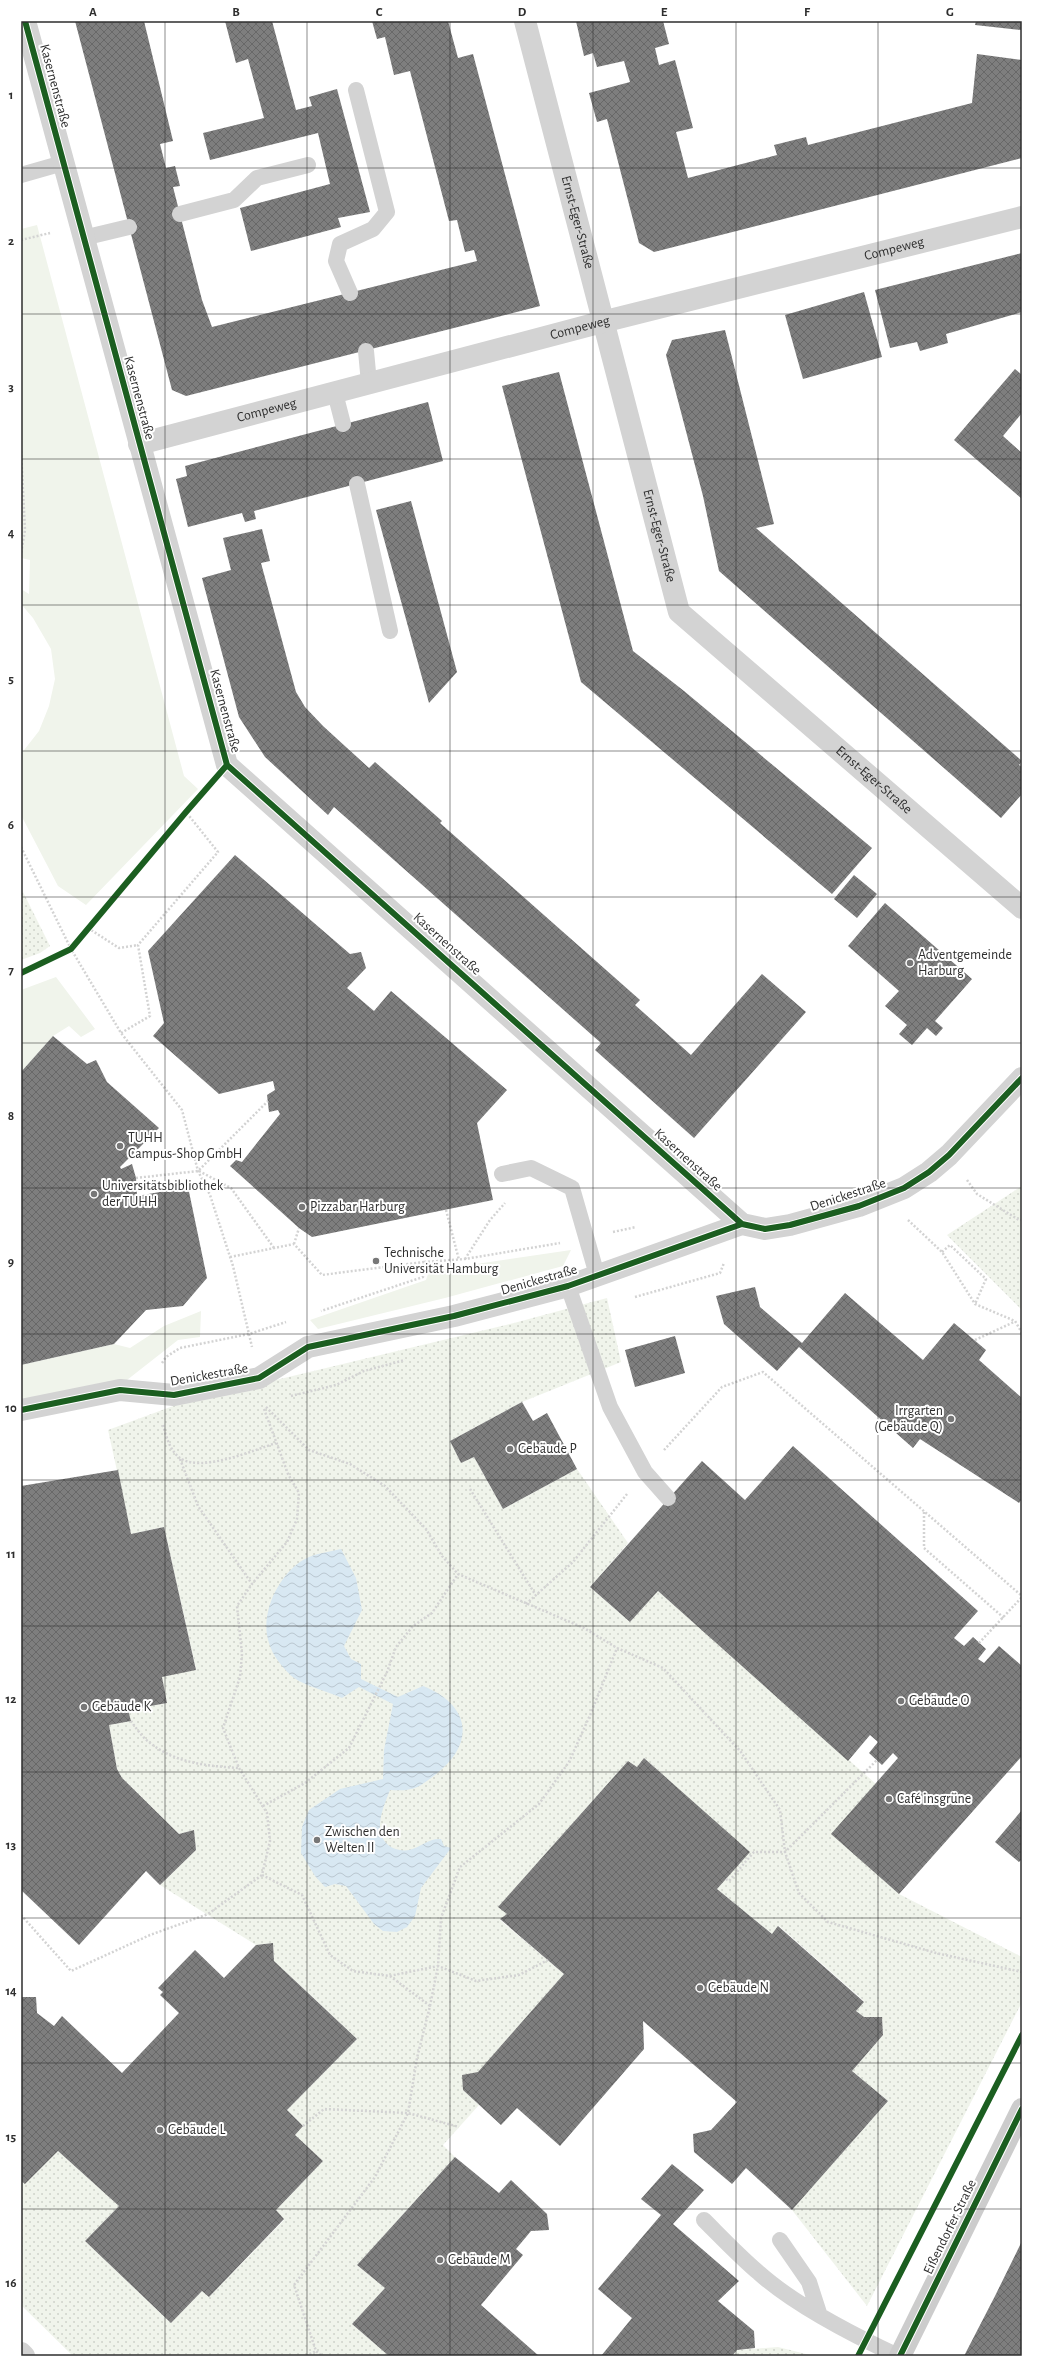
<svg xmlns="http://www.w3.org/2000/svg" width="1043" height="2377" font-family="'Alegreya Sans',sans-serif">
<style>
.grass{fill:#f0f4eb}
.park{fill:url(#park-dots)}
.water{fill:url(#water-waves)}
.building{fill:url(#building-cross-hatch)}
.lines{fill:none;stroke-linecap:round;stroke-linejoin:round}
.path{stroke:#d3d3d3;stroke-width:2.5;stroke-dasharray:2 2;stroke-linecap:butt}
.lane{stroke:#d3d3d3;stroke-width:16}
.street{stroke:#d3d3d3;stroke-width:22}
.secondary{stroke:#ccc;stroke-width:22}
.cycleway-casing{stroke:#fff;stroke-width:8}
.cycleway{stroke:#1b5e20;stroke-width:6}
.grid{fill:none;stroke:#2e2e2e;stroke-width:1;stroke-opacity:0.55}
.poi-dot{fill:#777;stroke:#fff;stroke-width:1.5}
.labels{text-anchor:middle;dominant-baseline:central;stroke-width:4;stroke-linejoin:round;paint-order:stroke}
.street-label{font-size:14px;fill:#2e2e2e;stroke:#fff}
.poi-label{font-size:14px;fill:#2e2e2e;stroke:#fff;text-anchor:start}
.neatline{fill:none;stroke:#2e2e2e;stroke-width:1.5}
.grid-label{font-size:13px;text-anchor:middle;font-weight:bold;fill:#2e2e2e}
</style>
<defs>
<pattern id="park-dots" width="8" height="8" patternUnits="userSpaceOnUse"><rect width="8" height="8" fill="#f0f4eb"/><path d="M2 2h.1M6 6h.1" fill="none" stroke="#ced2ca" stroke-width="1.8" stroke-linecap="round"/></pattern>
<pattern id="water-waves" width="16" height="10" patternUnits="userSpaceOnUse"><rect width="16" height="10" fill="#d8e8f2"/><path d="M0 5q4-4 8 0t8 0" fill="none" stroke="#bac7d0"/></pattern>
<pattern id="building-cross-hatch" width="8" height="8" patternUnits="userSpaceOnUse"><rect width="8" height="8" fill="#7e7e7e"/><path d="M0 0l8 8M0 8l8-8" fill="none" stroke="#686868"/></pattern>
</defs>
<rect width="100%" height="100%" fill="#fff"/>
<!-- grass -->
<path class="grass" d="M37,225l147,551 14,13 -112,116 -28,-19 -37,-71v-61l18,-23 10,-25 6,-27 -4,-30 -18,-31 -12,-14v-15l8,5 1,-34 -9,-2v-329z
M56,977l39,52 -14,8 -12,-11 -16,10 -32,36v-82z
M571,1250l-8,16 -118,32 -127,31 -8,-9 116,-40 3,-9z
M201,1311l-1,26 -22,3 -51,40 -106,20v-35l93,-21 16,4 34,-22z"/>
<!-- park -->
<path class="park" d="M21,888l29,58 -10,7 -19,7z
M1022,1186v124l-75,-75z
M607,1298l14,64 -99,40 -72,39 11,22 13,-6 29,52 74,-40 51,74 -38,44 40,35 28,-31 218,193 23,110 123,63v45l-155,304 -75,-96 96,-109 -36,-30 31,-36 -1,-18h-18l-8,-6 8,-10 -85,-75 -7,8 -55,-45 32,-37 -105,-94 -7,9 -9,-6 -129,145 8,8 -7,6 64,54 -101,116 16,15 -36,40 12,12 -98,108 28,23 -33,36 37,32h-316l-52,-51v-124l4,3 33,-33 61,55 -34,35 86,82 31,-32 7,6 75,-77 -8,-10 47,-49 -28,-26 8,-9 -16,-16 70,-71 -83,-78 -1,-18 -17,2 -96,-60 36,-35 -2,-20 -15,4 -57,-56 -5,-9 -8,-44 21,-4 -2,-11 39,-7 -5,-26 34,-8 -32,-142 -33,7 -23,-104 76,-28 330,-79z
M778,2347l36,9h-82l5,-6z"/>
<!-- water -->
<path class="water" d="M341,1549l15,29 6,32 -18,36 7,13 10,5v15l37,18 25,-11c48,19 53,58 12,89 -7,5 -16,13 -24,14 -6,2 -14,1 -21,1 -7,18 -19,44 1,57 5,3 13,4 18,3 12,-3 20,-12 32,-11l3,7 7,2 -30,40 -6,28 -8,11 -10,5 -14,-1 -9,-7 -28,-38 -11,-2 -10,3 -10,-11 -14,-23 1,-26 7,-17 31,-21 43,-10 1,-29 9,-46 -34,-17 -17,11c-15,-7 -34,-11 -48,-20 -10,-8 -22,-23 -25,-35 -10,-29 10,-70 36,-84 11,-6 24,-7 36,-10z"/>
<!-- building -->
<path class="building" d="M75,21h69l29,120 -13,3 6,24 9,-2 5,20 -7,1 29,113 10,27 265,-66 -3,-11 -9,2 -8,-32 -8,1 -39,-150 -16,4 -9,-38 -8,2 -5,-18h76l10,37 15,-4 67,252 -354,90 -14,-6z
M225,21h47l24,89 16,-4 -3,-9 28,-8 33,123 -32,6 3,9 -90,24 -11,-43 90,-24 -12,-51 -108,27 -7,-27 61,-15 -16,-59 -12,4z
M576,21h87l6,23 -14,4 4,17 16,-5 18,68 -17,4 12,46 89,-23 -3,-10 32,-8 2,8 164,-42 5,-49 45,6v98l-368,94 -15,-9 -32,-124 -10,3 -8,-29 41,-11 -6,-21 -27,6 -4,-14 -9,3z
M976,21h46l-1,9 -46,-5z
M1022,253v59l-76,22 2,9 -28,8 -3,-9 -27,6 -15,-58z
M864,292l18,65 -79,22 -18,-64z
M725,330l49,194 -18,4 266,233 -3,4 3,2v27l-21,24 -282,-247 -16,-75 -37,-141 6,-15z
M1015,369l7,6v38l-19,23 19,17v46l-68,-59z
M559,372l74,279 51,40 188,157 -40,46 -251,-212 -79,-296z
M428,402l15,59 -189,50 2,8 -11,3 -3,-9 -54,14 -12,-48 11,-3 -2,-10z
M411,501l46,171 -28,31 -53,-193z
M262,529l8,32 -9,2 35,129 9,15 18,19 46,42 6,-6 67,59 -2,2 200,177 -5,5 56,50 71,-81 44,38 -112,126 -99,-88 6,-7 -267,-236 -6,8 -63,-58 -26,-40 -37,-139 29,-8 -8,-32z
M235,855l115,99 11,-2 5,16 -19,20 27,23 17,-20 116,99 -30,33 16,77 -181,37 -13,-9 -69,-62 6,-6 6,2 38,-48 -2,-4 -9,2 -2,-17 8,-5 -2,-9 -54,13 -66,-58 11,-13 -16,-72z
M854,875l23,19 -20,24 -23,-19z
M885,903l87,76 -37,42 8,7 -7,8 -9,-8 -15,17 -13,-11 8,-9 -22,-19 14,-15 -51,-45z
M53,1036l34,28 9,-4 11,22 52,46 -39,39 1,2 11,-5 4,14 1,18 51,-9 19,91 -24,28 -37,4 -32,34 -93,21v-293z
M755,1287l5,20 42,36 43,-50 78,67 31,-37 32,27 -7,10 43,38v101l-3,4 -99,-64 -7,9 -114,-101 -22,24 -53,-47 -8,-28z
M675,1336l10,37 -50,14 -10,-37z
M522,1402l11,19 14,-8 30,56 -74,40 -29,-52 -13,6 -11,-22z
M793,1446l185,165 -24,27 10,8 9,-9 13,12 -8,10 6,4 15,-17 23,20v90l-123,138 -68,-60 67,-76 -5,-5 -11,12 -13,-12 9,-11 -8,-7 -22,26 -190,-170 -28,31 -40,-35 112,-126 43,39z
M118,1470l13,64 33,-7 32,143 -34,7 5,26 -39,7 3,11 -22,4 8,44 5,9 57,56 15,-4 2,20 -36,35 -14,-14 -67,74 -58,-55v-404z
M644,1758l106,94 -33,37 55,45 6,-8 86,76 -8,9 8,6h18l1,18 -31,36 36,30 -96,109 -46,-42 -14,16 -38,-32 -1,-18 18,-4 26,-28 -94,-81 1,28 -84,97 -43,-38 -16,17 -38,-35 -1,-15 16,-3 86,-98 -64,-55 7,-5 -9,-7 130,-146 9,6z
M1022,1810v49l-3,3 -24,-20z
M273,1943l1,18 83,78 -70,71 16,16 -8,9 28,26 -47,49 8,9 -75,78 -7,-6 -31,32 -86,-82 34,-35 -61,-55 -33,33 -4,-3v-184h15l1,16 17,13 8,-10 60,57 57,-60 -19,-18 3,-3 -5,-4 37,-38 29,28 32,-33z
M455,2157l44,36 12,-13 36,34 2,16 -18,1 -15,18 7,6 -42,50 58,51h-150l-37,-32 33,-36 -28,-23z
M672,2164l32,26 -31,34 66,57 -21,20 36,30 1,17 -18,2 -5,6h-131l31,-38 -34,-29 63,-74 -20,-16z
M1022,2241v115h-58l31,-60z"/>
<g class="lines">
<!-- path -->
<path class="path" d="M21,240l29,-7
M21,451l4,79 -4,24
M21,847l50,102 50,84 61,77 16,61 12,24 23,71 19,81
M88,928l31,20 19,-3
M121,1033l29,-17 -12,-71 80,-93 -32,-40
M199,1171l32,17 43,60
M136,1178l62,-7 70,-70
M967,1180l10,14 42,26h3
M446,1210l13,50
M908,1220l34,32 33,52 40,17 7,12
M613,1232l23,-5
M294,1244l5,-16
M942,1252l8,-7 36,34 -11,25
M230,1257l64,-13 28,31 102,-13 -1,15 -102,34
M465,1259l25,-39 15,-17
M424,1262l41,-3 95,-16
M635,1297l85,-24 4,-10
M975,1340l39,-18
M162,1363l4,-6 14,-9 69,-14 37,-12
M291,1396l45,-11 28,-14 41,-11
M266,1407l43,43 41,14 35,22 41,43 16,27 16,18 126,54 33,20 46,20 78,84 39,58 5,42 14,41 29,29 108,31 86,19
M264,1409l24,65 11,19 -2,26 -10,23 -35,42 -15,22 5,48 -2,23 -17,51 16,40 28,45 3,28 -8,34 40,20 28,60 23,16 36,5 49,-10 3,-48 19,-51 79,-63 30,-42 22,-49 26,-65
M163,1425c3,11 7,26 17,33 21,15 74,-8 96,-15
M664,1450l58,-63 41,-15 259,224
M180,1459l18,47 54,78
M470,1489l65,105
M924,1512v36l80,70
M526,1604l47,-42 54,-68
M979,1643l43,-46
M131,1721c5,7 11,16 18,21 25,21 58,24 90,26
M263,1806l42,-23 44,-35 38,-76 9,-25 17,-21 19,-13 26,-39
M726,1879l3,2 25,-29h31l92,-92
M21,1915l50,56 79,-36 58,-21 54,-39
M390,1976l40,30 -13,52 -9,55 51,14
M430,2006l8,-40 38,15 43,-6 29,-15
M303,2126l21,-17 84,4 -33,64 -81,108 22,66 6,5
M306,2356l10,-5"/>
<!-- lane -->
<path class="lane" d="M21,175l42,-12
M180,214l54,-14 23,-22 51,-13
M83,238l46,-11
M350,293l-14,-32 4,-17 33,-15 14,-17 -31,-122
M366,351l3,32
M335,393l8,31
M357,484l33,147
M502,1174l29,-6 41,20 25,87
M568,1286l42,121 35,65 23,26
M704,2220c18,18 36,37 55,53 37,33 94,62 139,83
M780,2240l29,42 10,31"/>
<!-- street -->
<g class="street">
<path d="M25,21l202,744 515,459"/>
<path id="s1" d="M525,21l154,591 343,296"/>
<path id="s2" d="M139,444l463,-122 420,-105"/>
<path d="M21,1410l99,-20 54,5 85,-17 49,-31 146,-31 114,-30 174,-62 23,5 25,-4 69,-19 45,-18 25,-16 20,-17 73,-77"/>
<path d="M21,2353l3,3"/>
</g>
<!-- secondary -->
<path class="secondary" d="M900,2356l122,-247"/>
<defs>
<path id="cycleway" d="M25,21l202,744 515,459
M21,973l50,-24 115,-137 41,-47
M21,1410l99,-20 54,5 85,-17 49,-31 146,-31 114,-30 174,-62 23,5 25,-4 69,-19 45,-18 25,-16 20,-17 73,-77
M858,2356l164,-321
M900,2356l122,-247"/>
</defs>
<!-- cycleway casing -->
<use href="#cycleway" class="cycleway-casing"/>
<!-- cycleway -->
<use href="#cycleway" class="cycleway"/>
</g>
<!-- grid -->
<path class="grid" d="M165,21v2335M307,21v2335M450,21v2335M593,21v2335M736,21v2335M878,21v2335M21,168h1001M21,314h1001M21,459h1001M21,605h1001M21,751h1001M21,897h1001M21,1043h1001M21,1188h1001M21,1334h1001M21,1480h1001M21,1626h1001M21,1772h1001M21,1918h1001M21,2063h1001M21,2209h1001"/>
<!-- markers -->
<g class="poi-dot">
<circle cx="910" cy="963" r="4"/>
<circle cx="120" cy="1146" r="4"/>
<circle cx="94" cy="1194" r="4"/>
<circle cx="302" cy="1207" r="4"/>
<circle cx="376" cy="1261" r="4"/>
<circle cx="951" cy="1419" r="4"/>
<circle cx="510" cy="1449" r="4"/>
<circle cx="901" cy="1701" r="4"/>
<circle cx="84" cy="1707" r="4"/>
<circle cx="889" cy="1799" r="4"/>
<circle cx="317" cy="1840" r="4"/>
<circle cx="700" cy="1988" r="4"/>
<circle cx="160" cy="2130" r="4"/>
<circle cx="440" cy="2260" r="4"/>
</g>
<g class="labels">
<!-- street labels -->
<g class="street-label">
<text transform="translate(55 86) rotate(75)">Kasernenstraße</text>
<text stroke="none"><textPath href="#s1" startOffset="208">Ernst-Eger-Straße</textPath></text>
<text stroke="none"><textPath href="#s2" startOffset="780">Compeweg</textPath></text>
<text stroke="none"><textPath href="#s2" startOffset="456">Compeweg</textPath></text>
<text transform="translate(139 398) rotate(75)">Kasernenstraße</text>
<text stroke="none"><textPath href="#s2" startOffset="132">Compeweg</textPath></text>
<text stroke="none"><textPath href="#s1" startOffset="532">Ernst-Eger-Straße</textPath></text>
<text transform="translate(225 711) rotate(75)">Kasernenstraße</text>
<text stroke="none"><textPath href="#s1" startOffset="868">Ernst-Eger-Straße</textPath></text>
<text transform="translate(447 944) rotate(42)">Kasernenstraße</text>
<text transform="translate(688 1160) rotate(42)">Kasernenstraße</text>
<text transform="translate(848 1195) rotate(-18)">Denickestraße</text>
<text transform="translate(539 1280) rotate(-16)">Denickestraße</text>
<text transform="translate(209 1375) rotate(-10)">Denickestraße</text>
<text transform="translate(950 2227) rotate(-64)">Eißendorfer Straße</text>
</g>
<!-- poi labels -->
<g class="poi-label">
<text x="918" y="955">Adventgemeinde<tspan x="918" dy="16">Harburg</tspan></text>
<text x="128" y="1138">TUHH<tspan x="128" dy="16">Campus-Shop GmbH</tspan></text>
<text x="102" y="1186">Universitätsbibliothek<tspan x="102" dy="16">der TUHH</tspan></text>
<text x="310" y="1207">Pizzabar Harburg</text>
<text x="384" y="1253">Technische<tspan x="384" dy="16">Universität Hamburg</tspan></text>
<text x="943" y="1411" text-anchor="end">Irrgarten<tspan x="943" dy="16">(Gebäude Q)</tspan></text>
<text x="518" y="1449">Gebäude P</text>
<text x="909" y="1701">Gebäude O</text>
<text x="92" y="1707">Gebäude K</text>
<text x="897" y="1799">Café insgrüne</text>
<text x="325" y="1832">Zwischen den<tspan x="325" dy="16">Welten II</tspan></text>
<text x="708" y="1988">Gebäude N</text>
<text x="168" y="2130">Gebäude L</text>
<text x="448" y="2260">Gebäude M</text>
</g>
</g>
<!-- border -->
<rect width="1043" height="2377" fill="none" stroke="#ffffff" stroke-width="44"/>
<rect x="22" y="22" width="999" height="2333" class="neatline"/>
<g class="grid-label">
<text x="93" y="16">A</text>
<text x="236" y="16">B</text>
<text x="379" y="16">C</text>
<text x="522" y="16">D</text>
<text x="664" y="16">E</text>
<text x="807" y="16">F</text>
<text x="950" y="16">G</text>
<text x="11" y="99">1</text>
<text x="11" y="245">2</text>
<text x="11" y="391">3</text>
<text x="11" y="537">4</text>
<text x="11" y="683">5</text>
<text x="11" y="829">6</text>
<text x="11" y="974">7</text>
<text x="11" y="1120">8</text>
<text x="11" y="1266">9</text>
<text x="11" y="1412">10</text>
<text x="11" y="1558">11</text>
<text x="11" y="1703">12</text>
<text x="11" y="1849">13</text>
<text x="11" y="1995">14</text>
<text x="11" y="2141">15</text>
<text x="11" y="2287">16</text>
</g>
</svg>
